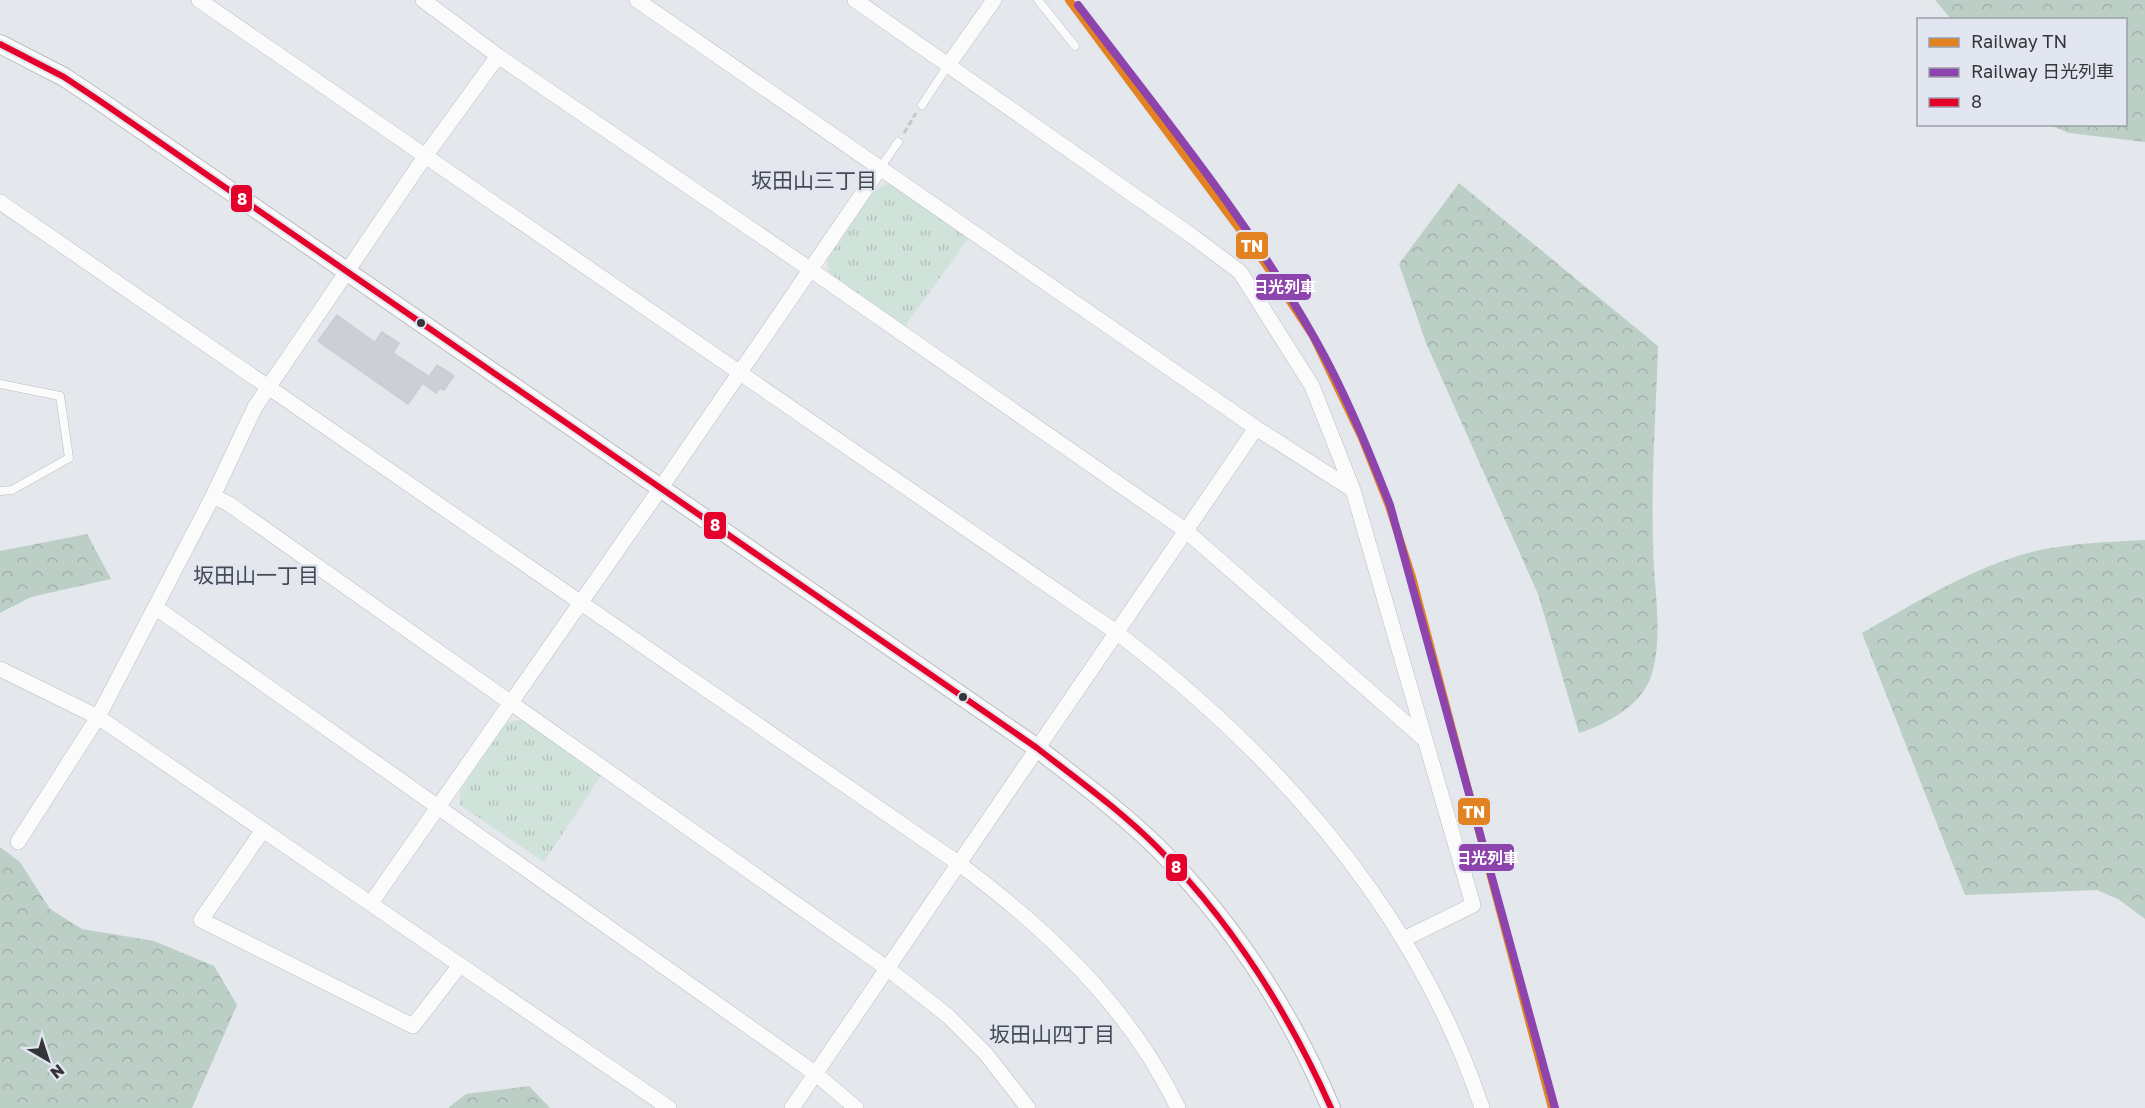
<svg xmlns="http://www.w3.org/2000/svg" width="2145" height="1108" font-family="'Golos Text','Noto Sans JP',sans-serif">
<style>
.grass{fill:url(#grass-tufts)}
.forest{fill:url(#forest-crowns)}
.building{fill:#cdcfd7;stroke:#cbcdd1;stroke-width:1.5}
.lines{fill:none;stroke-linecap:round;stroke-linejoin:round}
.service-casing{stroke:#bbbec2;stroke-width:9}
.minor-casing{stroke:#bbbec2;stroke-width:16}
.tertiary-casing{stroke:#bbbec2;stroke-width:20}
.path{stroke:#c5c6c9;stroke-width:3;stroke-dasharray:6 3;stroke-linecap:butt}
.service{stroke:#fbfbfc;stroke-width:8}
.minor{stroke:#fbfbfc;stroke-width:15}
.tertiary{stroke:#fbfbfc;stroke-width:18}
.bus-1-casing{stroke:#e1e6f0;stroke-width:10}
.bus-1{stroke:#e4002b;stroke-width:6}
.rail-1-casing{stroke:#e1e6f0;stroke-width:12}
.rail-2-casing{stroke:#e1e6f0;stroke-width:12}
.rail-1{stroke:#e38221;stroke-width:8}
.rail-2{stroke:#8e44ad;stroke-width:8}
.bus-dot{fill:#34363a;stroke:#e1e6f0;stroke-width:2}
.labels{text-anchor:middle;dominant-baseline:central;stroke-width:5;stroke-linejoin:round;paint-order:stroke}
.neighbourhood-label{font-size:21px;fill:#454951;stroke:#e1e6f0}
.line-badge{stroke:#e1e6f0;stroke-width:2}
.badge-label{font-size:16px;text-anchor:middle;font-weight:bold;fill:#fff}
</style>
<defs>
<pattern id="grass-tufts" width="24" height="20" patternUnits="userSpaceOnUse" patternTransform="scale(1.5)"><rect width="24" height="20" fill="#cfe3da"/><path d="M3 7l-1-3M5 7V3M7 7l1-3M15 17l-1-3M17 17v-4M19 17l1-3" fill="none" stroke="#b2c3bc"/></pattern>
<pattern id="forest-crowns" width="20" height="18" patternUnits="userSpaceOnUse" patternTransform="scale(1.5)"><rect width="20" height="18" fill="#bbcfc6"/><path d="M2 6a3 3 0 1 1 6 0M12 15a3 3 0 1 1 6 0" fill="none" stroke="#a1b2ab"/></pattern>
</defs>
<rect width="100%" height="100%" fill="#e4e7ec"/>
<!-- grass -->
<path class="grass" d="M889,183l79,56 -63,87 -73,-51 -4,-4 -1,-11 47,-69z
M525,719l77,55 -58,88 -84,-57v-14l47,-69z"/>
<!-- forest -->
<path class="forest" d="M1935,0h210v142l-76,-9 -20,-8 77,-1v-104l-175,-1z
M1459,183l199,163c-2,65 -7,132 -5,197 0,41 12,97 -3,136 -10,27 -45,46 -71,54l-41,-139 -112,-251 -27,-79z
M87,534l24,45 -80,18 -31,16v-62z
M2145,540v379l-27,-20 -21,-9 -132,5 -103,-262c55,-31 112,-67 174,-82 36,-8 72,-9 109,-11z
M0,847l20,15 30,47 32,20 72,12 60,25 23,39 -45,103h-192z
M529,1086l21,22h-102l18,-14z"/>
<!-- building -->
<path class="building" d="M337,315l36,26 2,1 7,-10 17,11 -6,10 35,23 -20,28 -90,-63z
M437,365l17,11 -10,14 -4,-2 -4,5 -12,-9z"/>
<g class="lines">
<defs>
<path id="service" d="M1038,0l37,46
M922,105l27,-41
M880,168l18,-26
M0,384l60,12 9,62 -57,32 -12,1"/>
<path id="minor" d="M199,0l917,632c163,124 300,279 366,476
M423,0l75,56 313,214 374,260 239,209
M637,0l619,428 97,62
M855,0l337,236 48,36 72,114 41,104 120,415 -69,34
M949,64l45,-64
M0,202l958,661c89,66 171,143 220,245
M213,496l16,8 659,465 60,47 38,38 42,54
M155,607l661,467 40,34
M0,669l98,48 571,391
M263,830l-62,90 212,106 47,-61
M18,842l80,-125 115,-221 42,-89 171,-252 72,-99
M371,903l289,-414 220,-321
M792,1108l464,-680"/>
<path id="tertiary" d="M0,44l64,33 36,24 937,647c41,32 83,63 120,99 75,75 133,164 174,261"/>
</defs>
<!-- service casing -->
<use href="#service" class="service-casing"/>
<!-- minor casing -->
<use href="#minor" class="minor-casing"/>
<!-- tertiary casing -->
<use href="#tertiary" class="tertiary-casing"/>
<!-- path -->
<path class="path" d="M904,133l12,-20"/>
<!-- service -->
<use href="#service" class="service"/>
<!-- minor -->
<use href="#minor" class="minor"/>
<!-- tertiary -->
<use href="#tertiary" class="tertiary"/>
<defs>
<path id="bus-1" d="M0,44l64,33 36,24 937,647c41,32 83,62 120,99 75,75 131,165 174,261"/>
</defs>
<!-- bus-1 casing -->
<use href="#bus-1" class="bus-1-casing"/>
<!-- bus-1 -->
<use href="#bus-1" class="bus-1"/>
<defs>
<path id="rail-1" d="M1069,0l195,262 49,74 49,102 27,68 23,71 140,531"/>
<path id="rail-2" d="M1078,5c83,109 170,215 237,334 30,53 53,110 75,166l165,603"/>
</defs>
<!-- rail-1 casing -->
<use href="#rail-1" class="rail-1-casing"/>
<!-- rail-2 casing -->
<use href="#rail-2" class="rail-2-casing"/>
<!-- rail-1 -->
<use href="#rail-1" class="rail-1"/>
<!-- rail-2 -->
<use href="#rail-2" class="rail-2"/>
</g>
<!-- markers -->
<g class="bus-dot">
<circle cx="421" cy="323" r="5"/>
<circle cx="963" cy="697" r="5"/>
</g>
<g class="labels">
<!-- neighbourhood labels -->
<g class="neighbourhood-label">
<text x="814" y="180">坂田山三丁目</text>
<text x="256" y="575">坂田山一丁目</text>
<text x="1052" y="1034">坂田山四丁目</text>
</g>
</g>
<g class="line-badge">
<rect x="230" y="184" width="23" height="29" rx="6" fill="#e4002b"/>
<rect x="1235" y="231" width="34" height="29" rx="6" fill="#e38221"/>
<rect x="1255" y="273" width="57" height="28" rx="6" fill="#8e44ad"/>
<rect x="703" y="511" width="24" height="29" rx="6" fill="#e4002b"/>
<rect x="1457" y="797" width="34" height="29" rx="6" fill="#e38221"/>
<rect x="1458" y="843" width="57" height="29" rx="6" fill="#8e44ad"/>
<rect x="1165" y="853" width="23" height="29" rx="6" fill="#e4002b"/>
</g>
<g class="badge-label">
<text x="242" y="205">8</text>
<text x="1252" y="252">TN</text>
<text x="1284" y="293">日光列車</text>
<text x="715" y="531">8</text>
<text x="1474" y="818">TN</text>
<text x="1487" y="864">日光列車</text>
<text x="1176" y="873">8</text>
</g>
<!-- legend -->
<rect x="1917" y="18" width="210" height="108" fill="#e1e6f0" stroke="#9ca0a7" stroke-width="1.5"/>
<rect x="1929" y="38" width="30" height="9" fill="#e38221" stroke="#9ca0a7" stroke-width="1.5"/>
<text x="1971" y="48" font-size="18" fill="#34363a">Railway TN</text>
<rect x="1929" y="68" width="30" height="9" fill="#8e44ad" stroke="#9ca0a7" stroke-width="1.5"/>
<text x="1971" y="78" font-size="18" fill="#34363a">Railway 日光列車</text>
<rect x="1929" y="98" width="30" height="9" fill="#e4002b" stroke="#9ca0a7" stroke-width="1.5"/>
<text x="1971" y="108" font-size="18" fill="#34363a">8</text>
<!-- north arrow -->
<g transform="translate(48 1060) rotate(141)" stroke="#e1e6f0" stroke-width="4.5" paint-order="stroke">
<path d="M0-4.5L10 22L0 15L-10 22Z" fill="#34363a"/>
<text y="-9" font-size="16" font-weight="bold" text-anchor="middle" fill="#34363a">N</text>
</g>
</svg>
